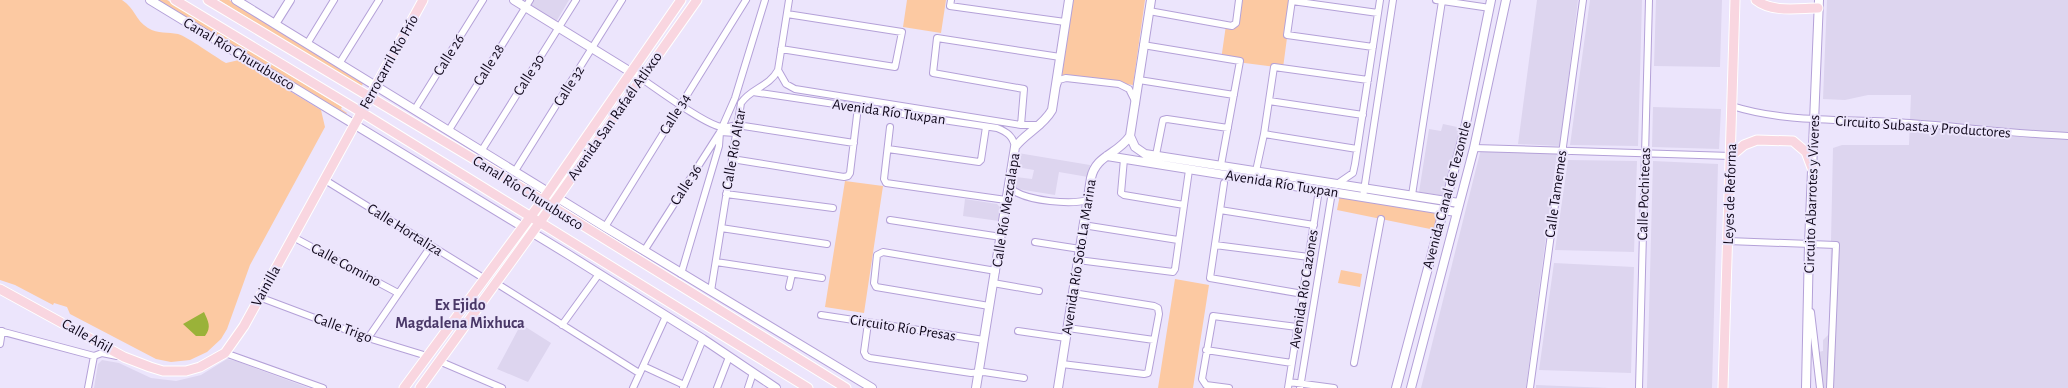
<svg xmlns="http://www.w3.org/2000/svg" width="2068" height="388" font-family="'Alegreya Sans',sans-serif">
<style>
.built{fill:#ddd5ef}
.green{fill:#fcc9a2}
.water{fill:#9ab239}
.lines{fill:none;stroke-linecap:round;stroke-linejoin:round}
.street-casing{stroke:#b4a1d8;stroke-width:8}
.secondary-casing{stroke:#b4a1d8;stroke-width:10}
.primary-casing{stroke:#fff;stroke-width:11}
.street{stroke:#fff;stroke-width:6}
.secondary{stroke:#fff;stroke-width:8}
.primary{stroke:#f9d6e0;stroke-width:9}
.labels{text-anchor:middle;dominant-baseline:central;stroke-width:4;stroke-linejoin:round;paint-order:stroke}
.street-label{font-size:15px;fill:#10081b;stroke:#ece5fc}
.neighbourhood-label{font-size:16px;font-weight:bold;fill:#4a3868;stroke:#ece5fc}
</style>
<rect width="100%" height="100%" fill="#ece5fc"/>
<!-- built -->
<path class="built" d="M532,0h37l-13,22 -27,-17z
M1537,0h41l-18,146 -42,-2z
M1590,0h52l-4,146 -68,-1z
M1656,0h66l-2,67 -66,-1z
M1827,0h241v388h-249l-5,-35 9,-2v-11l6,-6 4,-186 9,-3h67l2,-50h-43l-23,5 -22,-1z
M1653,107l68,2 -2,40 -67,-2z
M1443,124l19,4 -17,68 -26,-4 10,-63 12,2z
M1481,149l76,4 -31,235h-105z
M1018,153l72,12 -2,12 -29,-5 -4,23 -37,-6 -3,-5 1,-7 16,2 2,-9 -18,-3z
M1568,160l69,1 -3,91 -79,-2z
M1653,161l65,3 -6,224h-65z
M965,199l32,5 3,3 -1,14 -36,-5z
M1554,263l80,4 -3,106 -92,-3z
M521,324l30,19 -23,39 -31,-13z
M227,359l9,2 73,27h-215l4,-24 4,-4 17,3 32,15 25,3 25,-6z
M1536,385l73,3h-73z"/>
<!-- green -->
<path class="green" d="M0,0h122c13,8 13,20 26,28 10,6 20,4 30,6 10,3 37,23 48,29l13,-3 82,50 4,17 -75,138 -23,64 -6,10 -14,13 -17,8 -19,2 -15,-3 -86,-45 -3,-7 -13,-4 -1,2 -38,-20 -15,-5z
M156,0h11l175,107 -1,2 6,4 -2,2z
M219,0h10l135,82 -3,5z
M907,0h39l-5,33 -38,-6z
M1072,0h73l-12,85 -72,-10z
M1237,0h55l-9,68 -62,-8 5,-35 7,1z
M845,181l38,5 -19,127 -39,-6z
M1340,195l100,15 -5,20 -98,-20z
M1341,270l21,4 -2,13 -22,-4z
M1175,279l34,6 -16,103h-35z"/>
<!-- water -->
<path class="water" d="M204,312c4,9 8,15 1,24h-9l-13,-12z"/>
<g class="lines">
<defs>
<path id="street" d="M951,0l-1,6 115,16
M1292,0l-5,35 86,12
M1436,0l54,8
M1292,1l86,12
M1149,11l83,15 4,-3 3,-23
M307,44l27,-44
M1143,45l97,16 -19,104
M781,49l114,18 7,-35 -115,-18
M339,64l40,-64
M778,70l8,14 9,5 226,36h19
M642,79c15,10 65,47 80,48 5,1 11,-1 15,-2l117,18
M1139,80l95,15
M1057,85l2,-5 7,-2 53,6 10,5 7,14
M753,92l244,36c10,4 16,8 18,19
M1269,101l94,14
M1732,106c57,18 119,12 178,17 53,4 105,11 158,13
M415,109l68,-109
M1021,125l3,-36 -91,-16 4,-35 123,19
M890,127l-6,52 2,4 120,17
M449,130l81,-130
M1474,148l257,8
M888,149l91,13 2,-2 5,-33
M1357,149l-93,-15 10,-67 94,13
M482,150l94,-150
M1156,155l7,-35 4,-1 61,9
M732,159l112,18 4,-1 2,-3 8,-66
M1124,159l-3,34 3,2 60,10
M515,171l107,-171
M1256,171l8,-37
M325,180l160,99
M1010,182l4,9c16,10 56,14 74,9
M1224,183l-14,95 93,16
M1337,184l16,-11 2,-9 25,-164
M726,194l107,14
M1412,195l30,-194
M1363,197l30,-197
M1220,210l94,15
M890,220l111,17
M1083,225l95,15
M605,227l141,-227
M721,228l106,16
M293,237l105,56
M1728,241l108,4 -6,143
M1035,242l45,7
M1215,245l94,12
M644,251l76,-119 16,1
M1078,260l95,12 2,-3 14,-99
M716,262l106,16
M681,274l38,-128 1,-14 15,-34 30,-98
M496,283l143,90
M993,283l46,8
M789,287l3,-13
M711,291l30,-188c10,-15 28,-16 37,-33l11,-70
M259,297l109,41 59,18
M989,306l-113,-19 -2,-4 3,-28 6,-3 113,19
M1811,312l9,76
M821,315l163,25
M868,323l-4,29 2,4 4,2 101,15 13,-1 40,6
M562,325l37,-51
M1068,328l86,12
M0,331l94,25 8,-3 15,3
M1018,331l48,7
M368,338l63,-92
M0,344l2,-13
M1206,350l86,13
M225,353l98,35
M439,361l63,27
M1354,363l27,-144
M1062,364l82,10 4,-1 11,-59 -1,-6 -4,-2 -81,-13
M643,366l41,19
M1289,382l45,6
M88,388l6,-32
M633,388l33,-72
M683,388l20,-49
M717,388l12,-31
M748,388l5,-15
M1229,388l-23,-3 -4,-6 11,-63 84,11
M1288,388l31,-198
M1300,388l32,-196
M1530,388l53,-388
M1639,388l10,-388"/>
<path id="secondary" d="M150,0l419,255 134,84 73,49
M236,0l369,227 267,161
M514,0l128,79
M275,24l15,-24
M1130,136l5,11 10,7 314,49
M1107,156l349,56
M976,388l39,-241c11,-14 28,-21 37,-37l17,-110
M1058,388l33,-210c5,-23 26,-23 39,-42l21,-136
M1396,388l68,-255 27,-133
M1411,388l63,-240 32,-148
M1806,388l3,-144 10,-244"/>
<path id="primary" d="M175,0l186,112 447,276
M208,0l316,189 322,199
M1756,0c16,13 43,8 62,8
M1731,156l13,-11 13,-5 36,1 13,11 6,16
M0,289l124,68 26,10 13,4h23l14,-4 25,-14 19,-27 49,-89 130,-237
M404,388l138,-187 139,-201
M420,388l138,-191 139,-197
M1723,388l12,-388"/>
</defs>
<!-- street casing -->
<use href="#street" class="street-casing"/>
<!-- secondary casing -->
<use href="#secondary" class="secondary-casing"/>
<!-- primary casing -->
<use href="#primary" class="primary-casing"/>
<!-- street -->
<use href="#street" class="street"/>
<!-- secondary -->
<use href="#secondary" class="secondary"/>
<!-- primary -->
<use href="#primary" class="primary"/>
</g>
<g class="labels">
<!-- street labels -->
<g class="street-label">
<text transform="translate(239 54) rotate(31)">Canal Río Churubusco</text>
<text transform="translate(449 55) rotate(-58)">Calle 26</text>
<text transform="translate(389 62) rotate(-61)">Ferrocarril Río Frío</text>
<text transform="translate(489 65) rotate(-58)">Calle 28</text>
<text transform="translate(529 75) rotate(-58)">Calle 30</text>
<text transform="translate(569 86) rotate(-58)">Calle 32</text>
<text transform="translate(889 112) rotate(8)">Avenida Río Tuxpan</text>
<text transform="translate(675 114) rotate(-58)">Calle 34</text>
<text transform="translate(615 116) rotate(-55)">Avenida San Rafaél Atlixco</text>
<text transform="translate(1923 127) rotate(4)">Circuito Subasta y Productores</text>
<text transform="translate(734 149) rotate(-80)">Calle Río Altar</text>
<text transform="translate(1282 184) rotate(9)">Avenida Río Tuxpan</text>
<text transform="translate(686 185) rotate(-57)">Calle 36</text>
<text transform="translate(528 193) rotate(32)">Canal Río Churubusco</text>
<text transform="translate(1556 194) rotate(-82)">Calle Tamemes</text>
<text transform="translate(1644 194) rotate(-88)">Calle Pochitecas</text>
<text transform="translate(1730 194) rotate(-88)">Leyes de Reforma</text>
<text transform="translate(1812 194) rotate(-88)">Circuito Abarrotes y Víveres</text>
<text transform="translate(1447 195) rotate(-75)">Avenida Canal de Tezontle</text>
<text transform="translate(1006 210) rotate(-81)">Calle Río Mezcalapa</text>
<text transform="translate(405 230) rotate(32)">Calle Hortaliza</text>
<text transform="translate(1079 257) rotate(-81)">Avenida Río Soto La Marina</text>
<text transform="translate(346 265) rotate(28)">Calle Comino</text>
<text transform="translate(266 286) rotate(-61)">Vainilla</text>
<text transform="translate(1304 289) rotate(-81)">Avenida Río Cazones</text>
<text transform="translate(343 328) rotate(20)">Calle Trigo</text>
<text transform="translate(903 328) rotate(9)">Circuito Río Presas</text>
<text transform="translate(87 336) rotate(29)">Calle Añil</text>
</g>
<!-- neighbourhood labels -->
<g class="neighbourhood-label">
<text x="460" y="305">Ex Ejido<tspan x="460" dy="18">Magdalena Mixhuca</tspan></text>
</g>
</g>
</svg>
